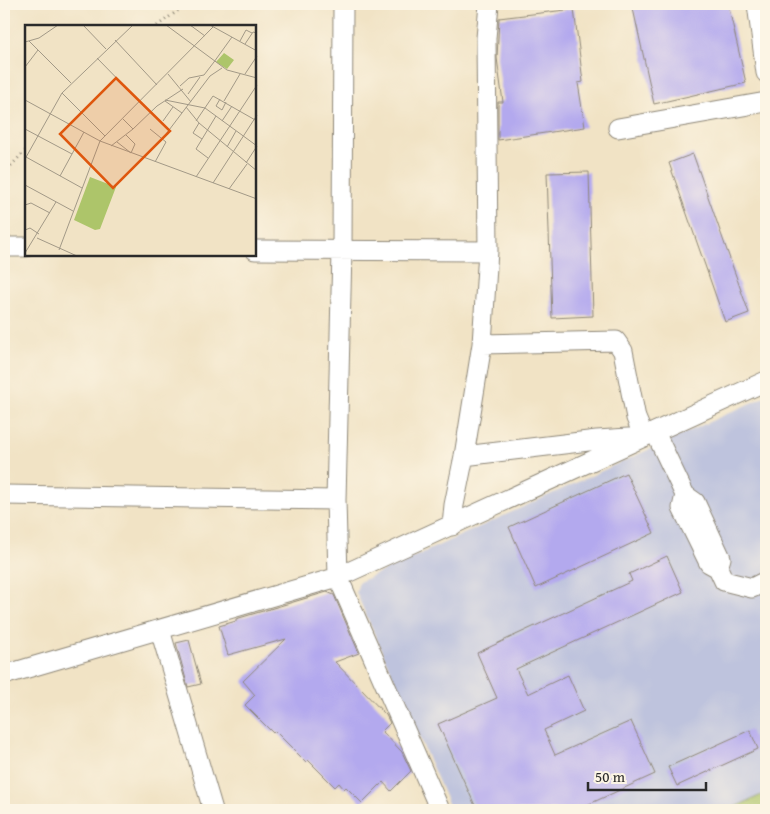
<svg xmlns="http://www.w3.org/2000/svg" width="770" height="814" font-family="'Gentium Book Plus',serif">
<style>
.industrial{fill:#bec3dd}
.green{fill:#adc56a;stroke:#6c784a}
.building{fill:#b3a9ee}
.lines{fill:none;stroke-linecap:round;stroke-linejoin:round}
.minor-casing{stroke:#8e8778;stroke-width:21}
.path{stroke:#8e8778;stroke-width:3;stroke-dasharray:1 4;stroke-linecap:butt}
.minor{stroke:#fff;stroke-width:19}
.inset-road{fill:none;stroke:#a29987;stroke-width:1}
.view{fill:#df570e;fill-opacity:0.15;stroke:#df570e;stroke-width:2.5}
.inset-edge{fill:none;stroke:#2b2b2b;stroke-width:2.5}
</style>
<rect width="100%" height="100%" fill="#fcf5e5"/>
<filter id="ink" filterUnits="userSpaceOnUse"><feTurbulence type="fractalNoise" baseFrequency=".02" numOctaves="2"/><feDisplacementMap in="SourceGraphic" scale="10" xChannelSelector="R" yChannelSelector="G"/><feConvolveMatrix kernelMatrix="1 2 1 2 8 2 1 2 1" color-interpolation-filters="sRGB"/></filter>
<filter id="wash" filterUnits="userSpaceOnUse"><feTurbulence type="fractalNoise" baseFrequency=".0096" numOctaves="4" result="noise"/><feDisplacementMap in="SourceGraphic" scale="20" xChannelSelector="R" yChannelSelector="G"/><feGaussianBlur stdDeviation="1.12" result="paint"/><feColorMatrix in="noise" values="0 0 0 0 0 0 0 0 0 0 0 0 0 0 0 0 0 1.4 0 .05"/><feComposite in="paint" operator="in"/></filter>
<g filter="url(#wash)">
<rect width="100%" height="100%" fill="#f1e3c5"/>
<!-- industrial -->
<path class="industrial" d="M766,396v414h-315l-95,-218 3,-10z"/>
<!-- green -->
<path class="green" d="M766,793v17h-38z"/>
<g id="blocks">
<!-- building -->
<path class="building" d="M632,4h96l18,79 -92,21z
M574,9l9,73 -5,1 7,44 -87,13v-38h5l-6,-44 2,-40z
M693,154l56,159 -24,9 -56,-159z
M589,172l4,144 -41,2 -5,-145z
M626,473l28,60 -118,55 -27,-61z
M667,556l16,36 -167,77 12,25 40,-19 16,36 -40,19 11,25 76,-34 24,53 -79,36h-99l-39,-86 59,-26 -20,-45 155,-72 -3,-7z
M327,592l7,3 25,58 -24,9 51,53 4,8 -8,8 20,21 9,19 -20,20 -8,-9 -21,21 -16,-16 -2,2 -5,-6 -4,4 -27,-27 -2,2 -31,-31 -2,2 -28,-28 10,-10 -12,-14 43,-42 -58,16 -9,-29 17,-5v-2z
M189,640l12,44 -13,3 -12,-44z
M750,730l8,19 -81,37 -9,-19z"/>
</g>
</g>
<g filter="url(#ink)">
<use href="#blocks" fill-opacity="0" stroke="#8e8778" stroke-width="1"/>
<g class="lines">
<defs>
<path id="minor" d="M343,4l-1,247 -6,249 2,77 102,233
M757,4l9,69
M618,128l148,-26
M4,247h22
M255,250l233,1 -6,93 -18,112 -10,49 -2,21
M488,251l-2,-213 3,-34
M655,432l30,63 10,7 26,56 -3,10
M464,456l133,-16 47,-3 -8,-19 -13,-67 -7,-10 -134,3
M4,495l332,5
M685,495l-3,13 27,55 9,5 6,13 28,7 14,-7
M160,630l53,180
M4,675l334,-98 428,-196"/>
</defs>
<!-- minor casing -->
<use href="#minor" class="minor-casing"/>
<!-- path -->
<path class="path" d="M157,26l30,-22
M4,173l22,-23"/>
<!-- minor -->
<use href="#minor" class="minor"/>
</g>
</g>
<!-- overview -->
<g transform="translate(25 25)">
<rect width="231" height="231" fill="#f1e3c5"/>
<path d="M199,28l10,7 -7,9 -11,-7zM65,152l26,10 -16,42 -5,1 -21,-10z" fill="#adc56a"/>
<path class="inset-road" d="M58,0l23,24M141,0l61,45 30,8M165,0l15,11M185,0l47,26M90,15l42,45M4,16l42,42M215,16l6,-11 6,3M0,17l14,-4 19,-13M220,19l8,-12 4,1M72,33l43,44M189,37l18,-25M0,42l13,-17M143,49l23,28M220,49l12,-18M155,61l9,-8 15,-3 10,-13M37,68l43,43M163,69l12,-17M195,74l-4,7 6,4 4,-8M0,75l75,41 157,58M140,75l40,8 52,38M140,76l17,12M199,76l16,-27M161,82l13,16 58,48M138,96l10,-14M171,96l17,-25 44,25M197,96l10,-15M174,98l-6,10 9,6M0,104l47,25M108,104l24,-23 26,-17M125,104l16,13 -11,20M138,113l47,-62 12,-8M92,117l14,11 4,-9 -9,-9M86,121l22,-17 -10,-10M202,122l9,-16M1,132l56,31M183,133l-12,-9 20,-33M0,134l37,-66 71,-68M221,138l11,-17M35,151l24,-44M171,152l61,-92M188,158l44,-68M0,160l48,26M204,164l18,-25M0,180l6,-2 19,10M0,205l5,-2 9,6M12,213l40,18M34,225l41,-109 113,-114M0,228l31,-51"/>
<path class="view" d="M91,53l54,53 -57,57 -53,-54z"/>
<rect width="231" height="231" class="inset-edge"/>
</g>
<!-- margin -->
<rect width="770" height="814" fill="none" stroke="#fcf5e5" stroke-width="20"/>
<!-- scale -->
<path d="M588 782v8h118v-8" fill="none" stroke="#2b2b2b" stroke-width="2.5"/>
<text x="595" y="782" font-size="15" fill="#2b2b2b" stroke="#fcf5e5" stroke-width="4" paint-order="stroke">50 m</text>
</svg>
